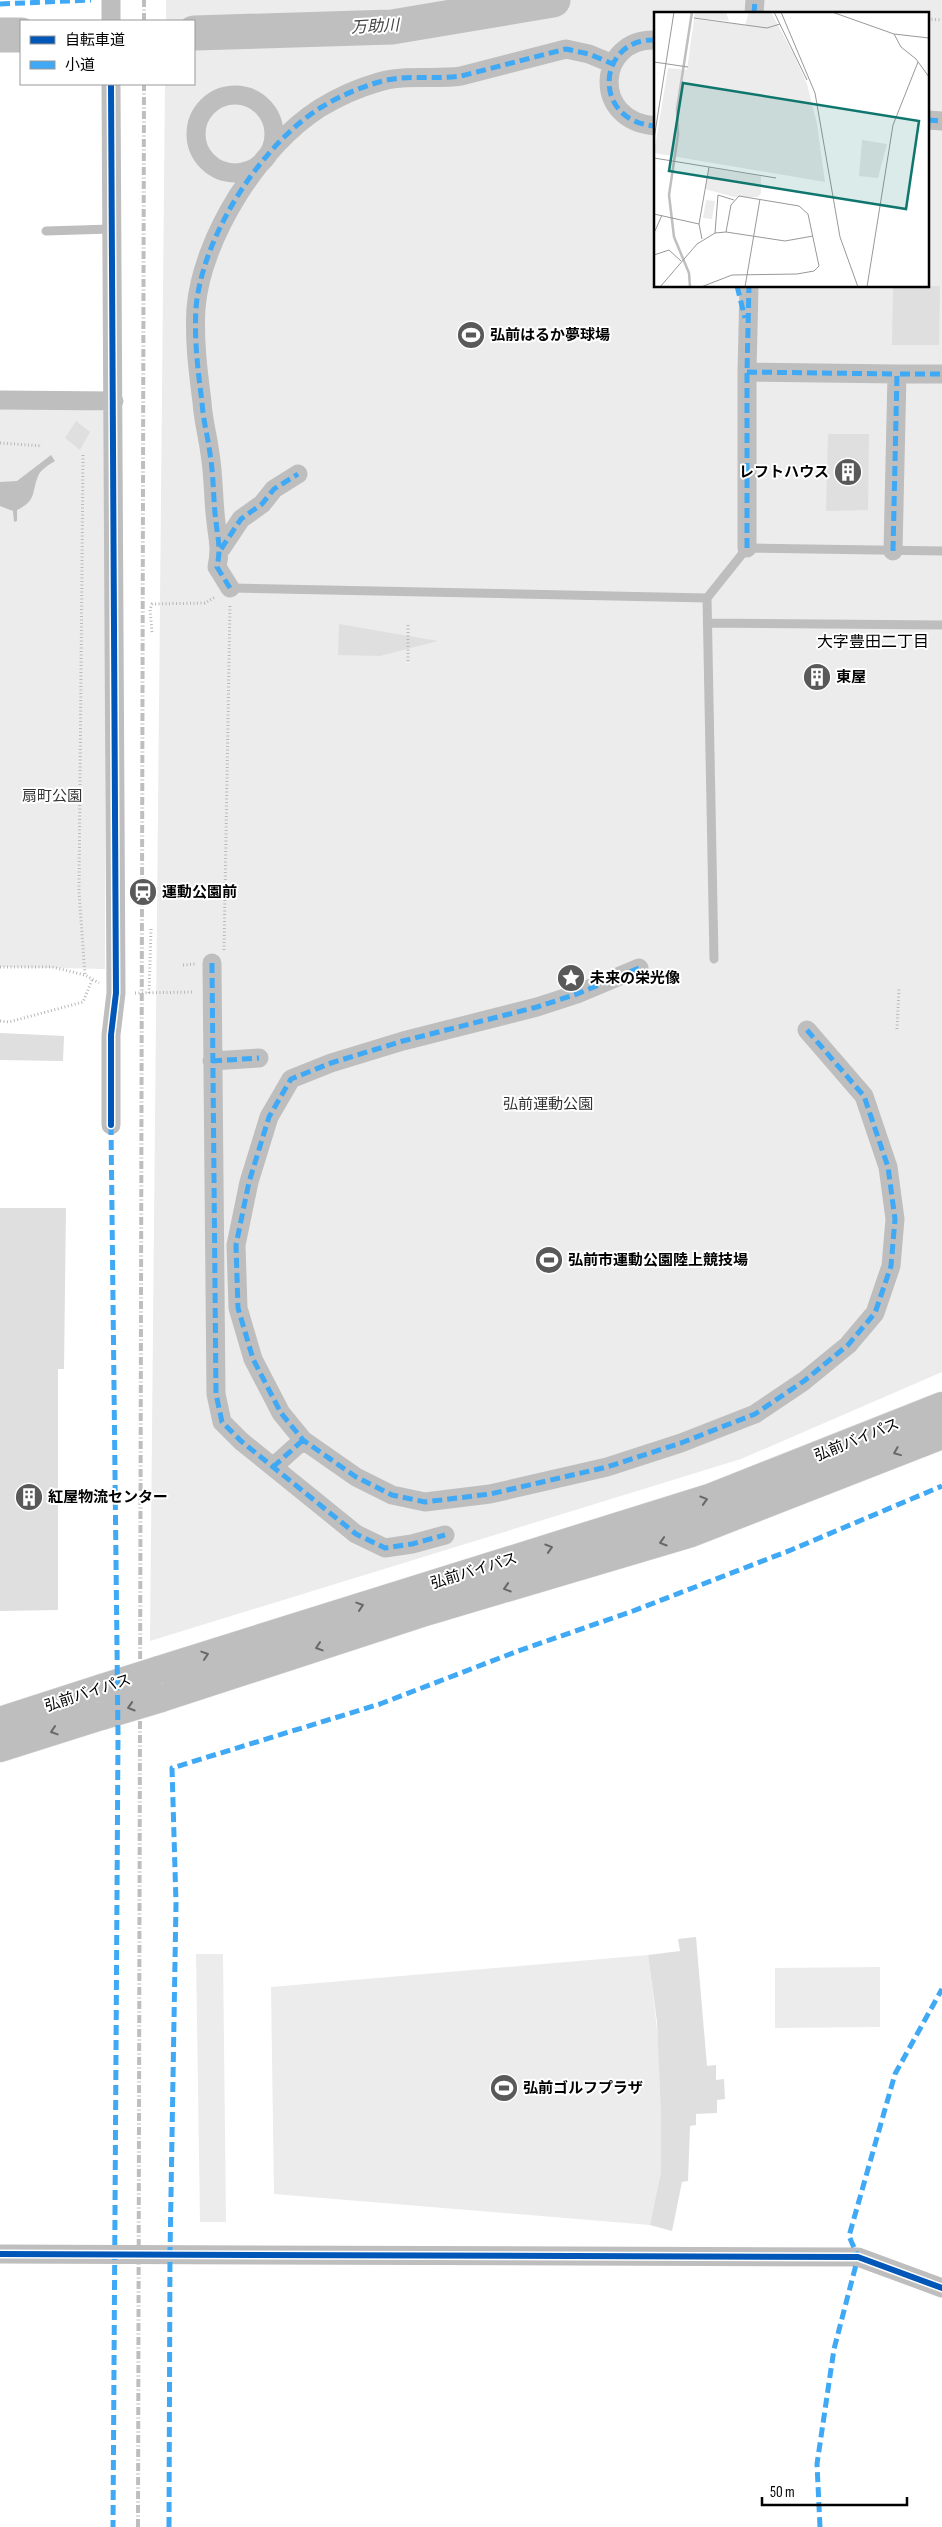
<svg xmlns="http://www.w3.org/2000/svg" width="942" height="2527" font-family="'Sofia Sans Condensed','Noto Sans JP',sans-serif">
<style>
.green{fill:#ececec;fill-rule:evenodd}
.water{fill:#bfbfbf}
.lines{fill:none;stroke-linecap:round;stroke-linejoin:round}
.river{stroke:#bfbfbf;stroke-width:35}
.building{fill:#dfdfdf}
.highway-casing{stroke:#dbdbdb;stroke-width:29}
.path{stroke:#b9b9b9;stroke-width:3;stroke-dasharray:1 2.5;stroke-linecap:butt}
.lane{stroke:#bebebe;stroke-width:9}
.street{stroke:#bebebe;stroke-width:19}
.highway{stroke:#bebebe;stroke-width:28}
.rail{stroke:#bebebe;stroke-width:4;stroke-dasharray:8 2.5 1 2.5;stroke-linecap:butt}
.highway-bridge-casing{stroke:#dbdbdb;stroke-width:29;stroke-linecap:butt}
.highway-bridge{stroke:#bebebe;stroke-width:28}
.quiet{stroke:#3fa9f5;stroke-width:5;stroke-dasharray:10 5;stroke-linecap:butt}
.cycleway-casing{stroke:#fff;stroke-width:9}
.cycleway{stroke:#0057b8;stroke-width:6}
.oneway{stroke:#686868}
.labels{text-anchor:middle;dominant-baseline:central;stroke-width:4;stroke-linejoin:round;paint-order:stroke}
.poi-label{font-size:15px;font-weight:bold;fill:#000;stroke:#fff;text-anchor:start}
.park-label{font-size:15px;fill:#333;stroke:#fff}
.street-label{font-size:15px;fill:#000;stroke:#fff}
.water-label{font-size:16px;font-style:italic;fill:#444;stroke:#fff}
.neighbourhood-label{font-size:16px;fill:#000;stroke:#fff}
.inset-river{fill:none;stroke:#bfbfbf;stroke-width:2.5}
.inset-road{fill:none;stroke:#999;stroke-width:1}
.view{fill:#0f766e;fill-opacity:0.15;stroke:#0f766e;stroke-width:2.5}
.inset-edge{fill:none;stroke:#000;stroke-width:2.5}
</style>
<rect width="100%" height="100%" fill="#fff"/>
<!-- green -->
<path class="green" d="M166,0h776v1372l-201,87 -591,182 15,-1557h29v-63h-28zM656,14h272v272h-272z
M0,404l105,7v558l-105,-2z
M196,1954h27l3,268h-26z
M648,1955c9,71 19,145 13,217 -1,18 -7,36 -11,53l-376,-31 -3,-207z
M880,1967v60l-105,1v-60z"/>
<!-- water -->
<path class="water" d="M51,455l4,6c-5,3 -13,8 -16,13 -8,17 -1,26 -22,36v11l-3,1 -1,-11 -13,-5v-24l17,-1z"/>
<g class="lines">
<!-- river -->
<path class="river" d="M194,33l198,-6 161,-27
M0,35h21"/>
</g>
<!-- building -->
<path class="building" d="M893,286h47l-1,59h-47z
M76,421l14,11 -10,18 -15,-12z
M828,434h41l-1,76 -42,1z
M339,624l99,17 -58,15 -42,-1z
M814,663l17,12 -12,16 -16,-11z
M0,1033l64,3 -1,25 -63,-1z
M0,1208h66l-2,161h-6v241l-58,1z
M696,1937l11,129 9,-1v15l8,-1 1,20 -8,1v13l-21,1v11l-6,1 -2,55 -6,1 -10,49 -22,-6 11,-52v-62l-4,-89 -9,-67 32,-4 -2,-12z"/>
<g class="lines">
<defs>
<path id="highway" d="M159,1670l553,-173 230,-91
M161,1698l267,-87 263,-78 251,-98
M0,1721l102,-33
M0,1748l101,-32"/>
</defs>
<!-- highway casing -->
<use href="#highway" class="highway-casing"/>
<!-- path -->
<path class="path" d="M928,19l14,1
M0,443l42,3
M83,455l-4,437 6,83
M152,632l-2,-23 2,-5 53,-1 10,-6
M408,661v-37
M224,950l6,-344
M183,965l12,-1
M0,967h52l33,8 14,8
M135,993l58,-1
M149,993l2,-64
M0,1021l9,1 74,-20 9,-22
M897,1029l2,-41"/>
<!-- lane -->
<path class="lane" d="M46,231l65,-2
M230,588l477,10 7,361
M707,598l40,-50 195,3
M708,623l234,2"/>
<!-- street -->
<path class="street" d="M111,0v21
M754,14l1,-14
M656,40c-59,-3 -66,82 0,86
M111,84l5,909 -5,42v90
M196 134a39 39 0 1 1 78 0a39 39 0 1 1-78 0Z
M928,120l14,1
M747,372l150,2
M0,400l114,1
M747,548v-176l2,-86
M221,549l20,-30 21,-15 12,-15 24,-15
M893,551l4,-177h45
M230,588l-13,-21c4,-20 1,-26 -1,-45 -3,-22 -2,-45 -6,-68 -2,-17 -7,-34 -8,-52 -4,-31 -8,-62 -6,-94 6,-71 64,-162 124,-200 18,-11 38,-20 59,-26 26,-8 55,-2 82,-6l105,-27 23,5 24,10
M212,963l4,431 6,28 19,19 115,93 29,14 27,-4 33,-9
M639,968l-62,26 -40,13 -134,34 -72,22 -40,16 -22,38 -20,65 -13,63 2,63 15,51 28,54 22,27 53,37 36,18 33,7 65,-8 117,-27 74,-24 74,-29 49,-33 44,-36 27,-32 16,-47 4,-47 -7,-52 -24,-71 -57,-66
M212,1061l47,-3
M273,1467l30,-27
M0,2254l858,3 84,31"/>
<!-- highway -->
<use href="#highway" class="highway"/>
<!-- rail -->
<path class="rail" d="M144,21v-21
M138,2527l6,-2443"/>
<defs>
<path id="highway-bridge" d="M102,1688l57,-18
M101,1716l60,-18"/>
</defs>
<!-- highway-bridge casing -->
<use href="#highway-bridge" class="highway-bridge-casing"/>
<!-- highway-bridge -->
<use href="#highway-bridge" class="highway-bridge"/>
<!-- quiet -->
<path class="quiet" d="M0,4l91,-4
M754,14l1,-14
M656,40c-59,-3 -66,82 0,86
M928,120l14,1
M737,286l8,32
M747,372l150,2
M747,548v-176l2,-86
M221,549l20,-30 21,-15 12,-15 24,-15
M893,551l4,-177h45
M230,588l-13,-21c4,-20 1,-26 -1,-45 -3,-22 -2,-45 -6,-68 -2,-17 -7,-34 -8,-52 -4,-31 -8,-62 -6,-94 6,-71 64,-162 124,-200 18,-11 38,-20 59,-26 26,-8 55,-2 82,-6l105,-27 23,5 24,10
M212,963l4,431 6,28 19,19 115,93 29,14 27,-4 33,-9
M639,968l-62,26 -40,13 -134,34 -72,22 -40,16 -22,38 -20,65 -13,63 2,63 15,51 28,54 22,27 53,37 36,18 33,7 65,-8 117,-27 74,-24 74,-29 49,-33 44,-36 27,-32 16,-47 4,-47 -7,-52 -24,-71 -57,-66
M212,1061l47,-3
M111,1125l7,610 -5,792
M273,1467l30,-27
M169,2527l1,-274 6,-350 -4,-135 208,-64 138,-53 115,-40 158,-61 151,-64
M820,2527l-3,-63 17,-115 24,-92 -9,-21 46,-162 47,-85"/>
<defs>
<path id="cycleway" d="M111,84l5,909 -5,42v90
M0,2254l858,3 84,31"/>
</defs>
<!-- cycleway casing -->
<use href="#cycleway" class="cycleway-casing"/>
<!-- cycleway -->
<use href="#cycleway" class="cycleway"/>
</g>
<!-- one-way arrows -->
<defs><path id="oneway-chevron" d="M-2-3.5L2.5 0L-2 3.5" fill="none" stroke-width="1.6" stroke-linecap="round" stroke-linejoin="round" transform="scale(1.25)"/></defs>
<g class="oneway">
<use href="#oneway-chevron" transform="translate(897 1452) rotate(158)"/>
<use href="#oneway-chevron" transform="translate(704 1500) rotate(-17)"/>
<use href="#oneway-chevron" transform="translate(663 1542) rotate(163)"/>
<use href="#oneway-chevron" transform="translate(549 1548) rotate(-17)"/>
<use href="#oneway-chevron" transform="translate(507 1588) rotate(163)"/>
<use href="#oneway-chevron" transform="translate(360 1606) rotate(-18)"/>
<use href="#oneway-chevron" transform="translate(319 1647) rotate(162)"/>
<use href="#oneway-chevron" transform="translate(205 1655) rotate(-18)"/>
<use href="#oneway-chevron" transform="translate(131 1707) rotate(163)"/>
<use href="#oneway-chevron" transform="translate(54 1731) rotate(162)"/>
</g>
<!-- icons -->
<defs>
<symbol id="stadium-disc" viewBox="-11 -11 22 22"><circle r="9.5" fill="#595959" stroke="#fff"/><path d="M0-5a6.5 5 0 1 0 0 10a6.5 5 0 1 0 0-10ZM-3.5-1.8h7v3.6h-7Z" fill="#fff"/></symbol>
<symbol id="building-disc" viewBox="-11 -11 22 22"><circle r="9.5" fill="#595959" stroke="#fff"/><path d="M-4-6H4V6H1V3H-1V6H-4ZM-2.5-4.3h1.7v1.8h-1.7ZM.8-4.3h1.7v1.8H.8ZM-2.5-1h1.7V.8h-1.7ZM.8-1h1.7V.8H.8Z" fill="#fff"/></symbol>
<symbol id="station-disc" viewBox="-11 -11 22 22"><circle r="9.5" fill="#595959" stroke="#fff"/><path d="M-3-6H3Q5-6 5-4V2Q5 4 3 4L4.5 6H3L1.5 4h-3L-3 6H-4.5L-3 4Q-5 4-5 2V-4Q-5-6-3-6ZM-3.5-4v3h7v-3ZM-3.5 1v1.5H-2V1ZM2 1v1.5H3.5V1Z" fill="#fff"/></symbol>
<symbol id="sight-disc" viewBox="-11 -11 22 22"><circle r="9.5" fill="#595959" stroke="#fff"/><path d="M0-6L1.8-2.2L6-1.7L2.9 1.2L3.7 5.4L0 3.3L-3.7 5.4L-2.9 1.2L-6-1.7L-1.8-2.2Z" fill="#fff"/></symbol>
</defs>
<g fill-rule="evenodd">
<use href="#stadium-disc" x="455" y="319" width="32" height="32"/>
<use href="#building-disc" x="832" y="456" width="32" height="32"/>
<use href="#building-disc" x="801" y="661" width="32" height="32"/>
<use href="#station-disc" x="127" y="876" width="32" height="32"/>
<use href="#sight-disc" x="555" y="962" width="32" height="32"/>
<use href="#stadium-disc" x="533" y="1244" width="32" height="32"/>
<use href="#building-disc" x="13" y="1481" width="32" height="32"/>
<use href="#stadium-disc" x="488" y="2072" width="32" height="32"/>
</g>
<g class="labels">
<!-- poi labels -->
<g class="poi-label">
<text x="490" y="335">弘前はるか夢球場</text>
<text x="829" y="472" text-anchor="end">レフトハウス</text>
<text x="836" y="677">東屋</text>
<text x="162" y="892">運動公園前</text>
<text x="590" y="978">未来の栄光像</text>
<text x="568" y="1260">弘前市運動公園陸上競技場</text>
<text x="48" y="1497">紅屋物流センター</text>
<text x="523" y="2088">弘前ゴルフプラザ</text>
</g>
<!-- park labels -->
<g class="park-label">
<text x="52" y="796">扇町公園</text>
<text x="548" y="1104">弘前運動公園</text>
</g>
<!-- street labels -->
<g class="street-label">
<text transform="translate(857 1440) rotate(-22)">弘前バイパス</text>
<text transform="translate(474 1571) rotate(-17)">弘前バイパス</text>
<text transform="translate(88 1693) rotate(-18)">弘前バイパス</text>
</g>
<!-- water labels -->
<g class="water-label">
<text transform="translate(375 27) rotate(-3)">万助川</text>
</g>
<!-- neighbourhood labels -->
<g class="neighbourhood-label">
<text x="873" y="642">大字豊田二丁目</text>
</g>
</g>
<!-- overview -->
<g transform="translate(654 12)">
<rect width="275" height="275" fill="#fff"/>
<path d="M41,0h31l3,9 -35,-3zM95,0h22l24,45 12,27 10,40 8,58 -171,-29 14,-85 19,2 7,-51 51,6zM208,128l25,4 -9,34 -19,-2zM55,156l52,8v17l-3,4h-24l-29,-8zM52,188l9,1 -3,18 -9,-1z" fill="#ececec"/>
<path class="inset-river" d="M36,275l-1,-14 -15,-36 -5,-42 9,-60 -1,-26 15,-97"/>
<path class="inset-road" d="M120,0l33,68M127,0l34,81 25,144 18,50M178,0l62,22 35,4M40,6l73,10 13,-4M240,22l7,13 15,12 13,18M0,50l34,5M0,127l20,-127M0,146l122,20M0,202l45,10M1,219l7,-16M61,221l3,-38 16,5M48,227l-3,-15 10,-57M0,243l15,-5 12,11M6,275l37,-43 18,-11 11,-1 59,9 28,-5M47,275l31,-12 65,-1 17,-3 5,-5 -11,-52 -9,-8 -60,-10 -8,9 -5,27M91,275l15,-88M213,275l26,-162 25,-63"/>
<path class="view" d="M29,71l236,38 -13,88 -237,-38z"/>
<rect width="275" height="275" class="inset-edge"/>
</g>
<!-- legend -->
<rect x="20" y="20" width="175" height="65" fill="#ffffff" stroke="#999999"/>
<rect x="30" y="36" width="25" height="8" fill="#0057b8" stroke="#999999"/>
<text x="65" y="45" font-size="15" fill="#000000">自転車道</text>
<rect x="30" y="61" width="25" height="8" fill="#3fa9f5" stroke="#999999"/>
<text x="65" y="70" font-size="15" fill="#000000">小道</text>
<!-- scale -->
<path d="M762 2497v8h145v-8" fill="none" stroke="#000000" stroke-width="2.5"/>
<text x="770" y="2497" font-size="15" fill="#000000" stroke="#ffffff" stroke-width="4" paint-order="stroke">50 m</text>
</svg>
